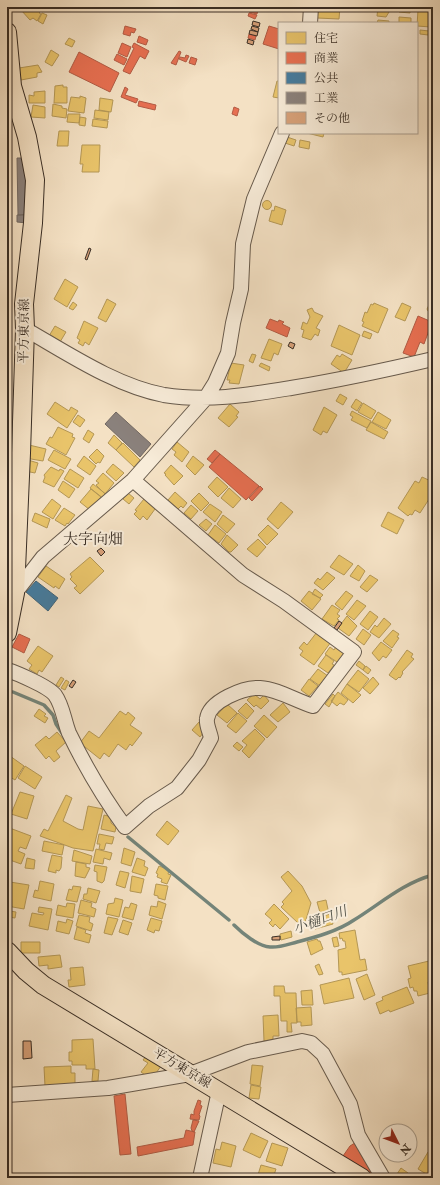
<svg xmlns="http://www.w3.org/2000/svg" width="440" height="1185" font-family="'IM FELL Double Pica','Noto Serif JP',serif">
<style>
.homes{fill:#e9c46a;stroke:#b49755}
.shops{fill:#e76f51;stroke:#b25b44}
.public{fill:#457b9d;stroke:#416479}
.industry{fill:#8a817c;stroke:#716862}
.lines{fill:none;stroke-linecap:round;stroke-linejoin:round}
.stream{stroke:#748479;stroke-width:3.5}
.building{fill:#d7a078;stroke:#382d24}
.minor-casing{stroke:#675a4c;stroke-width:16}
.major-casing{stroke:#382d24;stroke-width:20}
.minor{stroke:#f8ecd9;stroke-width:14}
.major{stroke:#f4e1c4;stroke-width:18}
.labels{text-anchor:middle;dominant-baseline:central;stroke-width:4;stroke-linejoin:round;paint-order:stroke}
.street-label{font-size:13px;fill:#382d24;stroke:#f8ecd9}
.water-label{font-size:14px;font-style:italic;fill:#515148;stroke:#f8ecd9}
.quarter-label{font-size:15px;fill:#382d24;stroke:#f8ecd9}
</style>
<rect width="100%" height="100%" fill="#f4e1c4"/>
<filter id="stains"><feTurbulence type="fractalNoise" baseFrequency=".005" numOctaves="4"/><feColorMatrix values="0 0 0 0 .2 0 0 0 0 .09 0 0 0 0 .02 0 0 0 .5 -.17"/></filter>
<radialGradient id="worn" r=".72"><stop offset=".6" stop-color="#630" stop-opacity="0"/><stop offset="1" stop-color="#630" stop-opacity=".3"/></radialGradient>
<!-- homes -->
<path class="homes" d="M25,7h20l-6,6 2,1 -4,7 -4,-3 -3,2 -9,-10z
M317,7h23l-1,12 -22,-1z
M378,7h12l-1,5 -3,5 -9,-1z
M399,7h11v6l-11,-1z
M418,10h13v17l-14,-1z
M42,13l5,2 -4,9 -5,-3z
M399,17l12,1v5h-12z
M378,20l11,1v2h-12z
M420,30l9,1 -1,4 -8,-1z
M69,38l6,3 -3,6 -7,-3z
M51,50l8,5 -7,11 -7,-4z
M38,65l4,7 -5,1v4l-16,3 -2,-12z
M277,81h2v17l-6,-1z
M63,85v2h4v16h-13l1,-17z
M45,91v12h-16v-8l5,1v-4z
M80,96l6,2 -2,15 -16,-2 3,-14 9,1z
M100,98l13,2 -2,12 -12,-2z
M53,104l9,2v2l5,1 -1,9 -14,-2z
M33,105l12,2v11l-14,-1z
M95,110l14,2 -1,8 -14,-2z
M68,114h12l-1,9 -12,-1z
M80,117l6,1 -1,8 -6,-1z
M93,119l15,2 -1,7 -15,-2z
M59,131h10l-1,15h-11z
M307,133h17l-1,4z
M287,137l9,3 -2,6 -9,-3z
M300,140l10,2 -1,7 -10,-2z
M82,145h18l-1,27h-17l1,-8h-3z
M262.5 205a4.5 4.5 0 1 1 9 0a4.5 4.5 0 1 1-9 0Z
M275,206l11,4 -4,15 -13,-4 3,-11 2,1z
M65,279l13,8 -11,20 -13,-8z
M107,299l9,5 -10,18 -8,-4z
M432,299h1v14l-5,-2 -1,-2z
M73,302l4,3 -4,5 -4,-2z
M374,303l14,6 -10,24 -16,-7 2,-4 -2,-1 3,-9 2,1 4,-9 2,1z
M402,303l9,4 -6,14 -10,-4z
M312,308l2,4 9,4 -7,12 4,2 -2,6 -3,-2 -4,6 -9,-3 2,-7 -3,-1 2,-7 4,2 3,-7 -3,-7z
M84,321l14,7 -9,17 -4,-3 -2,4 -5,-3 2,-3 -3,-2z
M339,325l21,10 -8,20 -21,-9z
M55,326l11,6 -6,10 -11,-6z
M364,331l8,3 -2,5 -8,-3z
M269,339l13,5 -4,11 -4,-2 -3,8 -10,-3z
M252,354l4,1 -3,8 -4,-2z
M342,354l10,6 -8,13 -13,-9 6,-9 3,2z
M231,363l13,2 -5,19 -10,-1 1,-3h-3z
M261,363l9,4 -1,4 -10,-5z
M340,394l7,4 -4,7 -7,-4z
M356,399l6,4 -5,8 -6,-4z
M55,402l14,9 2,-4 7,4 -11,17 -20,-14z
M363,403l13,8 -5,8 -13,-7z
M230,404l9,8 -3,4 2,1 -9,10 -11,-9z
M324,407l13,8 -10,18 -4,-2 -2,4 -8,-5z
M352,411l19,10 -4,7 -16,-8 2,-3 -3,-2z
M378,412l13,8 -5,9 -14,-7z
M78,415l7,5 -5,7 -7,-5z
M371,422l17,10 -4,7 -18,-9z
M58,427l15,7 -1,3 3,1 -9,17 -20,-11 4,-7 2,1z
M88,430l6,4 -5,9 -6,-4z
M114,435l8,8 -6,7 -8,-7z
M177,442l12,10 -7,10 -8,-7 2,-3 -4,-3z
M123,443l17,17 -6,7 -18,-17z
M29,445l17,4 -3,12 -18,-3z
M97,449l7,7 -4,7 -2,-1 -2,2 -7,-7z
M54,450l17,9 -6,10 -17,-9z
M84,456l12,10 -6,9 -13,-9z
M193,456l11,9 -9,10 -9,-9z
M28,460l10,3 -3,10 -10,-2z
M113,464l11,9 -8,8 -10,-9z
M171,465l12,11 -9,9 -9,-10 1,-1 -2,-1z
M51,467l8,4 1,-2 4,2 -10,16 -11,-5 2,-5 -1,-2z
M70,469l14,9 -6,10 -14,-9z
M103,473l11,10 -9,11 -9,-9 3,-2 -3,-2z
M217,477l11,10 -10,10 -10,-10z
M422,477l11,5 -2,5 2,2v4l-13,20 -5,-3 -3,5 -2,-1 -2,2 -10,-8 17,-27 4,2z
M63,481l12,8 -6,9 -11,-8z
M93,484l14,11 -3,4 -14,-11z
M229,488l12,11 -8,9 -12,-10z
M91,489l10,8 -11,13 -10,-8z
M175,492l12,11 -4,5 -2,-2 -3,3 -10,-9z
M128,493l6,5 -5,6 -6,-5z
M199,493l10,10 -8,8 -10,-10z
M52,499l9,7 -8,13 -11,-7z
M144,499l11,10 -8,11 -4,-4 -3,4 -6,-6 3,-3 -2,-1z
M281,502l12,10 -15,17 -11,-10z
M210,504l12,8 -7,10 -12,-10z
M191,505l7,6 -7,8 -7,-6z
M64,508l11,7 -7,9 -1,-1 -2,3 -10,-6z
M388,512l16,8 -7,14 -16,-8z
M35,513l15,6 -3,9 -15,-7z
M223,515l12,9 -8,9 -10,-9z
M206,519l6,5 -6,7 -7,-6z
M215,525l11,9 -7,9 -11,-8z
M268,525l10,9 -11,11 -9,-10z
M227,535l11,10 -7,7h-2l-8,-8z
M258,539l8,8 -9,10 -10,-8z
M339,555l14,9 -9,11 -14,-8z
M90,557l14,14 -24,23 -6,-6 3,-2 -7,-7 2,-2 -2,-3z
M358,565l7,6 -6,10 -9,-5z
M46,566l19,13 -6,10 -4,-3 -1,2 -16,-11z
M327,572l8,6 -12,12 -9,-7 4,-5 2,2z
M370,575l8,5 -11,12 -7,-5z
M315,589l8,6 -3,3 -8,-4z
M309,591l12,8 -9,11 -11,-9z
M346,591l7,5 -11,14 -7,-6z
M357,600l9,6 -12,14 -8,-6z
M332,605l8,5 -3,4 3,2 -3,3 2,1 -5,6 -12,-7z
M370,611l8,6 -10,13 -8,-6z
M347,616l10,10 -8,10 -11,-8z
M384,618l7,6 -12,14 -9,-6 5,-7 2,2z
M363,629l8,6 -7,10 -8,-6z
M393,630l6,4 -2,3 2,1 -7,10 -9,-7z
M317,632l14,10 -17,23 -14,-10 3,-4 -4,-3 5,-6 3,3z
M381,642l11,8 -6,8 -3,-2 -4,5 -7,-8z
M337,645l10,9 -7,10 -15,-10 5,-7 4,3z
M38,646l15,10 -11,16 -3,-2 -2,4 -8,-5 3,-4 -5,-4z
M407,650l6,4 -2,3 3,2 -12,13 1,1 -3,5 -1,-1 -3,3 -7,-5z
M326,655l8,6 -2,3 2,1 -6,8 -10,-7z
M359,661l6,5 -2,4 -7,-5z
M366,666l5,4 -3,4 -5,-4z
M318,669l10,7 -8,10 -10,-7z
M358,670l11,9 -10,13 -12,-8z
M61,677l3,2 -5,8 -3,-2z
M373,677l6,7 -9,10 -7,-6z
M309,679l9,7 -9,10 -8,-6z
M66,680l3,2 -4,8 -4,-2z
M347,684l14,11 -8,8 -12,-10z
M338,692l10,8 -4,5 -4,-2 -3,3 -6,-5z
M254,694l6,5 4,-4 5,6 -8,8 -5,-4 -2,2 -7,-7z
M333,694l2,2 -6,11 -4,-3z
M246,703l8,8 -7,8 -9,-8z
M283,703l7,9 -12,10 -8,-7z
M227,704l10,9 -10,10 -10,-8z
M39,709l7,5 -2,2 4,2 -3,5 -11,-7z
M120,711l6,4 2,-3 7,6 -5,7 12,8 -10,13 -2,-2 -4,6 -8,-6 -9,13 -5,-4 -4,6 -20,-16 9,-12 10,7z
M238,713l9,8 -11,12 -9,-7z
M264,715l13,12 -10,11 -13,-12z
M199,722l7,7 -6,8 -8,-7z
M255,729l10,10 -16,19 -7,-7 5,-6 -5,-4z
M57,732l9,10 -10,9 4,6 -6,5 -5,-6 -3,3 -11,-14 11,-9 3,3z
M237,742l6,5 -4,4 -6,-5z
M10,756l14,10 -9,14 -8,-5v-14z
M25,766l17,11 -7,12 -17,-11z
M20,792l14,4 -7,23 -16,-5z
M66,795l6,3 -9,23 15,8 5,1 5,-24 15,3 -10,42 -20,-3 -33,-12 4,-7 4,2z
M104,815l4,1 3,4v3l5,4 -1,5 -14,-3z
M167,821l12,10 -11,14 -12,-10z
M7,827l24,9 -5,13 -6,-2 -2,4 7,3 -4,10 -14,-5z
M99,834l15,3 -2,7 -6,-1 -2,7 -5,-1 1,-5h-3z
M44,841l20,4 -2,10 -20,-4z
M124,848l11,4 -4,14 -10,-3z
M96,849l16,4 -2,7 -6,-2 -1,6 -10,-2z
M74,850l18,6 -2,8 -18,-3z
M52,855l10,2 -1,11 -2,3 -3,-1v3l-8,-2z
M27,858l8,2 -1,9 -9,-1z
M137,858l8,3 -1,5 4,2 -3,8 -13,-4z
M76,862l10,2v3l4,1 -5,10 -10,-2z
M95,865l12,2 -3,14 -2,2 -5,-2v-9l-3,-1z
M159,866l10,4 -1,4 3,1 -4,9 -6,-2 1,-3 -5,-2 1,-3 -2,-1z
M120,871l9,2 -4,15 -9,-3z
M288,871l14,15 9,17 -6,20 -4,-4 -3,4 -17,-16 3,-3 -2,-2 10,-11 -11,-14z
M132,876l12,3 -3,14 -11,-2z
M40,881l14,3 -3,17 -18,-4 2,-7 3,1z
M10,882l19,3 -5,24 -17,-3z
M156,884l12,2 -3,14 -7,-2v-2l-4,-1z
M73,886l8,1 -4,15 -11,-2 3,-11 3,1z
M88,888l12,3 -4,12 -13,-4 1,-5h3z
M115,898l8,2 -4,17 -13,-3 2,-10 6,-1z
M81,900l11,3 -1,4 5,2 -2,8 -16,-4z
M326,900l3,14 -8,2 -4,-14z
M158,901l8,3 -4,15 -13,-4 2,-9 6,1z
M67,903l8,1 -2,14 -17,-3 2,-10 8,2z
M131,903l6,2 -4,15 -11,-3 3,-10 4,1z
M274,904l15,15 -9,10 -5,-5 -2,3 -4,-4 3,-3 -7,-6z
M39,907l13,2 -4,21 -19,-4 3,-13 11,2 1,-2 -6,-1z
M10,911l6,1 -1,6 -6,-1z
M330,914l3,10 -18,5 -1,-7 3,-1 -1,-3z
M79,915l11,2 -1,5 4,2 -2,7 -15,-5z
M108,917l10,2 -6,16 -8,-2z
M151,918l11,3 -3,10 -4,-1 -1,3 -7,-3z
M67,919l6,2 -4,13 -13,-3 2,-10 8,2z
M123,920l9,3 -4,12 -9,-3z
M77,927l9,3 -1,3 6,2 -2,8 -15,-4z
M355,930l5,30 5,-1 2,11 -25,5v-3h-3l-1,-22 8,-2 -1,-7h-2l-1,-3 -2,1 -1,-6z
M291,931l1,6 -11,3 -1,-6z
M337,937l2,9 -5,1 -2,-9z
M317,939l1,2h2l3,8 -12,6 -4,-13z
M21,942h19v11h-19z
M60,955l2,12 -14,2v-4l-9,1 -1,-9z
M429,961l4,18v2l-5,1 2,11 -12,3 -1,-5h-3l-1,-4 -3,1 -2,-9 3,-1 -3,-12z
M319,964l4,10 -4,1 -4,-9z
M83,967l2,18 -16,2 -1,-7h3l-1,-12z
M367,974l8,21 -11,5 -8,-21z
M349,978l5,20 -30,6 -4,-19z
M7,983h3l-1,18h-2z
M274,986h10l1,7h11l1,30h-6l1,9h-5v-11h-6l-1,-25h-6z
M407,987l7,16 -24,9 -1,-2 -9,4 -4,-11 7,-3 -1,-3z
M312,990l1,15h-11l-1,-14z
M311,1007l1,18 -11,1v-4h-4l-1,-14z
M278,1015l1,21h-6v5h-9l-1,-25z
M93,1039l2,30h-9v-4h-14v-4h-3v-9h3v-12z
M146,1056l15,10 -7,10 -3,-3 -3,4 -7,-5 7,-9 -5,-3z
M252,1065l11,1 -3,20 -10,-2z
M71,1066v7h4v12l-30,1 -1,-19z
M93,1069l6,1 -1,11h-6z
M251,1085l10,2 -2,12 -10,-1z
M251,1133l17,8 -8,17 -17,-8z
M222,1142l14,4 -5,21 -18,-4 3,-14 4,1z
M272,1143l16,5 -6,18 -16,-5z
M428,1152l5,3v23l-15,-9z
M261,1165l15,4 -3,9h-16z
M401,1168l7,5 -1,1 3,2 -1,2 -14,-1z"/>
<!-- shops -->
<path class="shops" d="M251,8l7,2 -1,4 -8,-2z
M249,13l8,2 -2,4 -7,-3z
M125,26l11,3 -2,4 -3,-1 -1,4 -7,-2z
M269,26l10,3v20l-16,-5z
M249,34l7,2 -1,4 -7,-2z
M139,36l9,4 -2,5 -9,-3z
M122,43l9,4 -4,10 -9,-4z
M134,43l15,8 -4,8 -5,-3 -10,18 -7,-3 11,-23 -2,-1z
M179,51l2,1 -5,13 -5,-2z
M79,52l40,21 -9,19 -41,-20z
M117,54l10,5 -3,6 -10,-5z
M186,55l3,1 -3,6 -7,-3 1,-2 5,1z
M191,57l6,2 -2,6 -6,-2z
M125,87l3,2 -3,6 13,4 -2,4 -15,-6z
M139,101l17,4 -1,5 -17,-4z
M234,107l5,2 -2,7 -5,-2z
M418,316l14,6 -8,22 -4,-2 -6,15 -11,-4z
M270,319l8,3 1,-2 5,2 -2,2 8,4 -3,9 -21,-9z
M215,450l5,4 -8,9 -5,-4z
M220,454l39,32 -13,14 -37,-33z
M260,486l3,3 -11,12 -3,-3z
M19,634l11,5 -6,14 -12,-6z
M125,1094l6,60 -11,1 -6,-59z
M198,1100l3,1 -1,4 2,1 -3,9 1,1 -1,4 -9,-1 1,-5 3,1v-4z
M193,1120l6,1 -5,11 -2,-1 -1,-3z
M186,1130l9,2 -2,13 -55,11 -1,-9 47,-9z
M358,1141l18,28 -5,6 -28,-19 7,-10z"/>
<!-- public -->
<path class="public" d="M36,581l22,17 -10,13 -22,-19z"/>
<!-- industry -->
<path class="industry" d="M17,158h10l1,56 -10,1z
M17,215h10v8l-10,-1z
M116,412l35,32 -11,13 -35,-33z"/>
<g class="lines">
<!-- stream -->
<path class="stream" d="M13,692l31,13 9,10 3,9 8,12
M128,837l101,83
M234,925c9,9 24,21 36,22 9,1 19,-3 27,-5 19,-5 41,-11 57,-22 26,-16 49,-37 79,-45"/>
</g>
<!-- building -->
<path class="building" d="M253,21l7,2 -1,4 -7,-2z
M252,26l7,2 -1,4 -7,-3z
M250,30l8,2 -1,4 -8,-2z
M248,39l6,2 -1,4 -6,-2z
M89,248l2,1 -4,11 -2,-1z
M290,342l5,2 -2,5 -5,-3z
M101,548l4,4 -4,4 -4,-5z
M339,621l3,2 -5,7 -3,-2z
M73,680l3,2 -4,6 -3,-2z
M280,936v4h-8v-3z
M23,1041h8l1,17 -9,1z"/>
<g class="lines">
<defs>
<path id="minor" d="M310,23l1,-16
M25,329c42,24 91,57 139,66 43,7 84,0 127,-7 48,-8 95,-18 142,-29
M15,593l28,-36 90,-77 72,-81 10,-16 13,-30 5,-30 8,-34 2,-45 11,-45 28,-66
M7,670c10,3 42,17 48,25 8,11 9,26 14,38 16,33 34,64 56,94l24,-21 28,-18 22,-28 12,-22c-1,-6 -5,-13 -4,-19 2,-18 37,-32 53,-31 18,1 36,13 53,18l41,-54 -70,-51 -41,-26 -110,-95
M7,1095l101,-7 82,-14 58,-22 54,-11 9,2 12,11 27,50 8,31 25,43
M200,1178l19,-87"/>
<path id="major" d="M7,32l5,54 15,51 8,43 -2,43 -9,81 1,25 -4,124 -6,140 -8,40
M7,951l19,20 17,14 319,193"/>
</defs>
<!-- minor casing -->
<use href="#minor" class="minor-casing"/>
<!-- major casing -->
<use href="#major" class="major-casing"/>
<!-- minor -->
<use href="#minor" class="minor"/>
<!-- major -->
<use href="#major" class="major"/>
</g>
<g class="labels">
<!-- street labels -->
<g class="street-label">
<text transform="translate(24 331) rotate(-89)">平方東京線</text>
<text transform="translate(182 1068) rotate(31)">平方東京線</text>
</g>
<!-- water labels -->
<g class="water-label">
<text transform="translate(320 920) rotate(-20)">小樋口川</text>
</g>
<!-- quarter labels -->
<g class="quarter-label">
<text x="93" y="539">大字向畑</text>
</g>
</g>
<!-- margin -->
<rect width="440" height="1185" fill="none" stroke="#f4e1c4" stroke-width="24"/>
<rect x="8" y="8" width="424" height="1169" fill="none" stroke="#382d24" stroke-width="2"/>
<rect x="12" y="12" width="416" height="1161" fill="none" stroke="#382d24"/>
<!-- legend -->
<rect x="278" y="22" width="140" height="112" fill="#f8ecd9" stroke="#aba091"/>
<rect x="286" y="32" width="20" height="12" fill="#e9c46a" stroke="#aba091"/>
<text x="314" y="42" font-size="12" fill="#382d24">住宅</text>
<rect x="286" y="52" width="20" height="12" fill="#e76f51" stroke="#aba091"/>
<text x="314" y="62" font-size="12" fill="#382d24">商業</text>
<rect x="286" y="72" width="20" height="12" fill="#457b9d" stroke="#aba091"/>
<text x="314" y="82" font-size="12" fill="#382d24">公共</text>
<rect x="286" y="92" width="20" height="12" fill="#8a817c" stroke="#aba091"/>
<text x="314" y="102" font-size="12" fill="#382d24">工業</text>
<rect x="286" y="112" width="20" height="12" fill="#d7a078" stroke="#aba091"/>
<text x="314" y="122" font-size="12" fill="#382d24">その他</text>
<!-- north arrow -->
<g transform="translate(398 1143) rotate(132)"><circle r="19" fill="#f8ecd9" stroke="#aba091"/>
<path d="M0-3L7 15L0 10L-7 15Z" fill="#8f2418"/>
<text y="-6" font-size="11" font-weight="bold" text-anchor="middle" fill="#382d24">N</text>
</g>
<rect width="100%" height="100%" filter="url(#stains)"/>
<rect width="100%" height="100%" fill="url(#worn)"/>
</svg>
